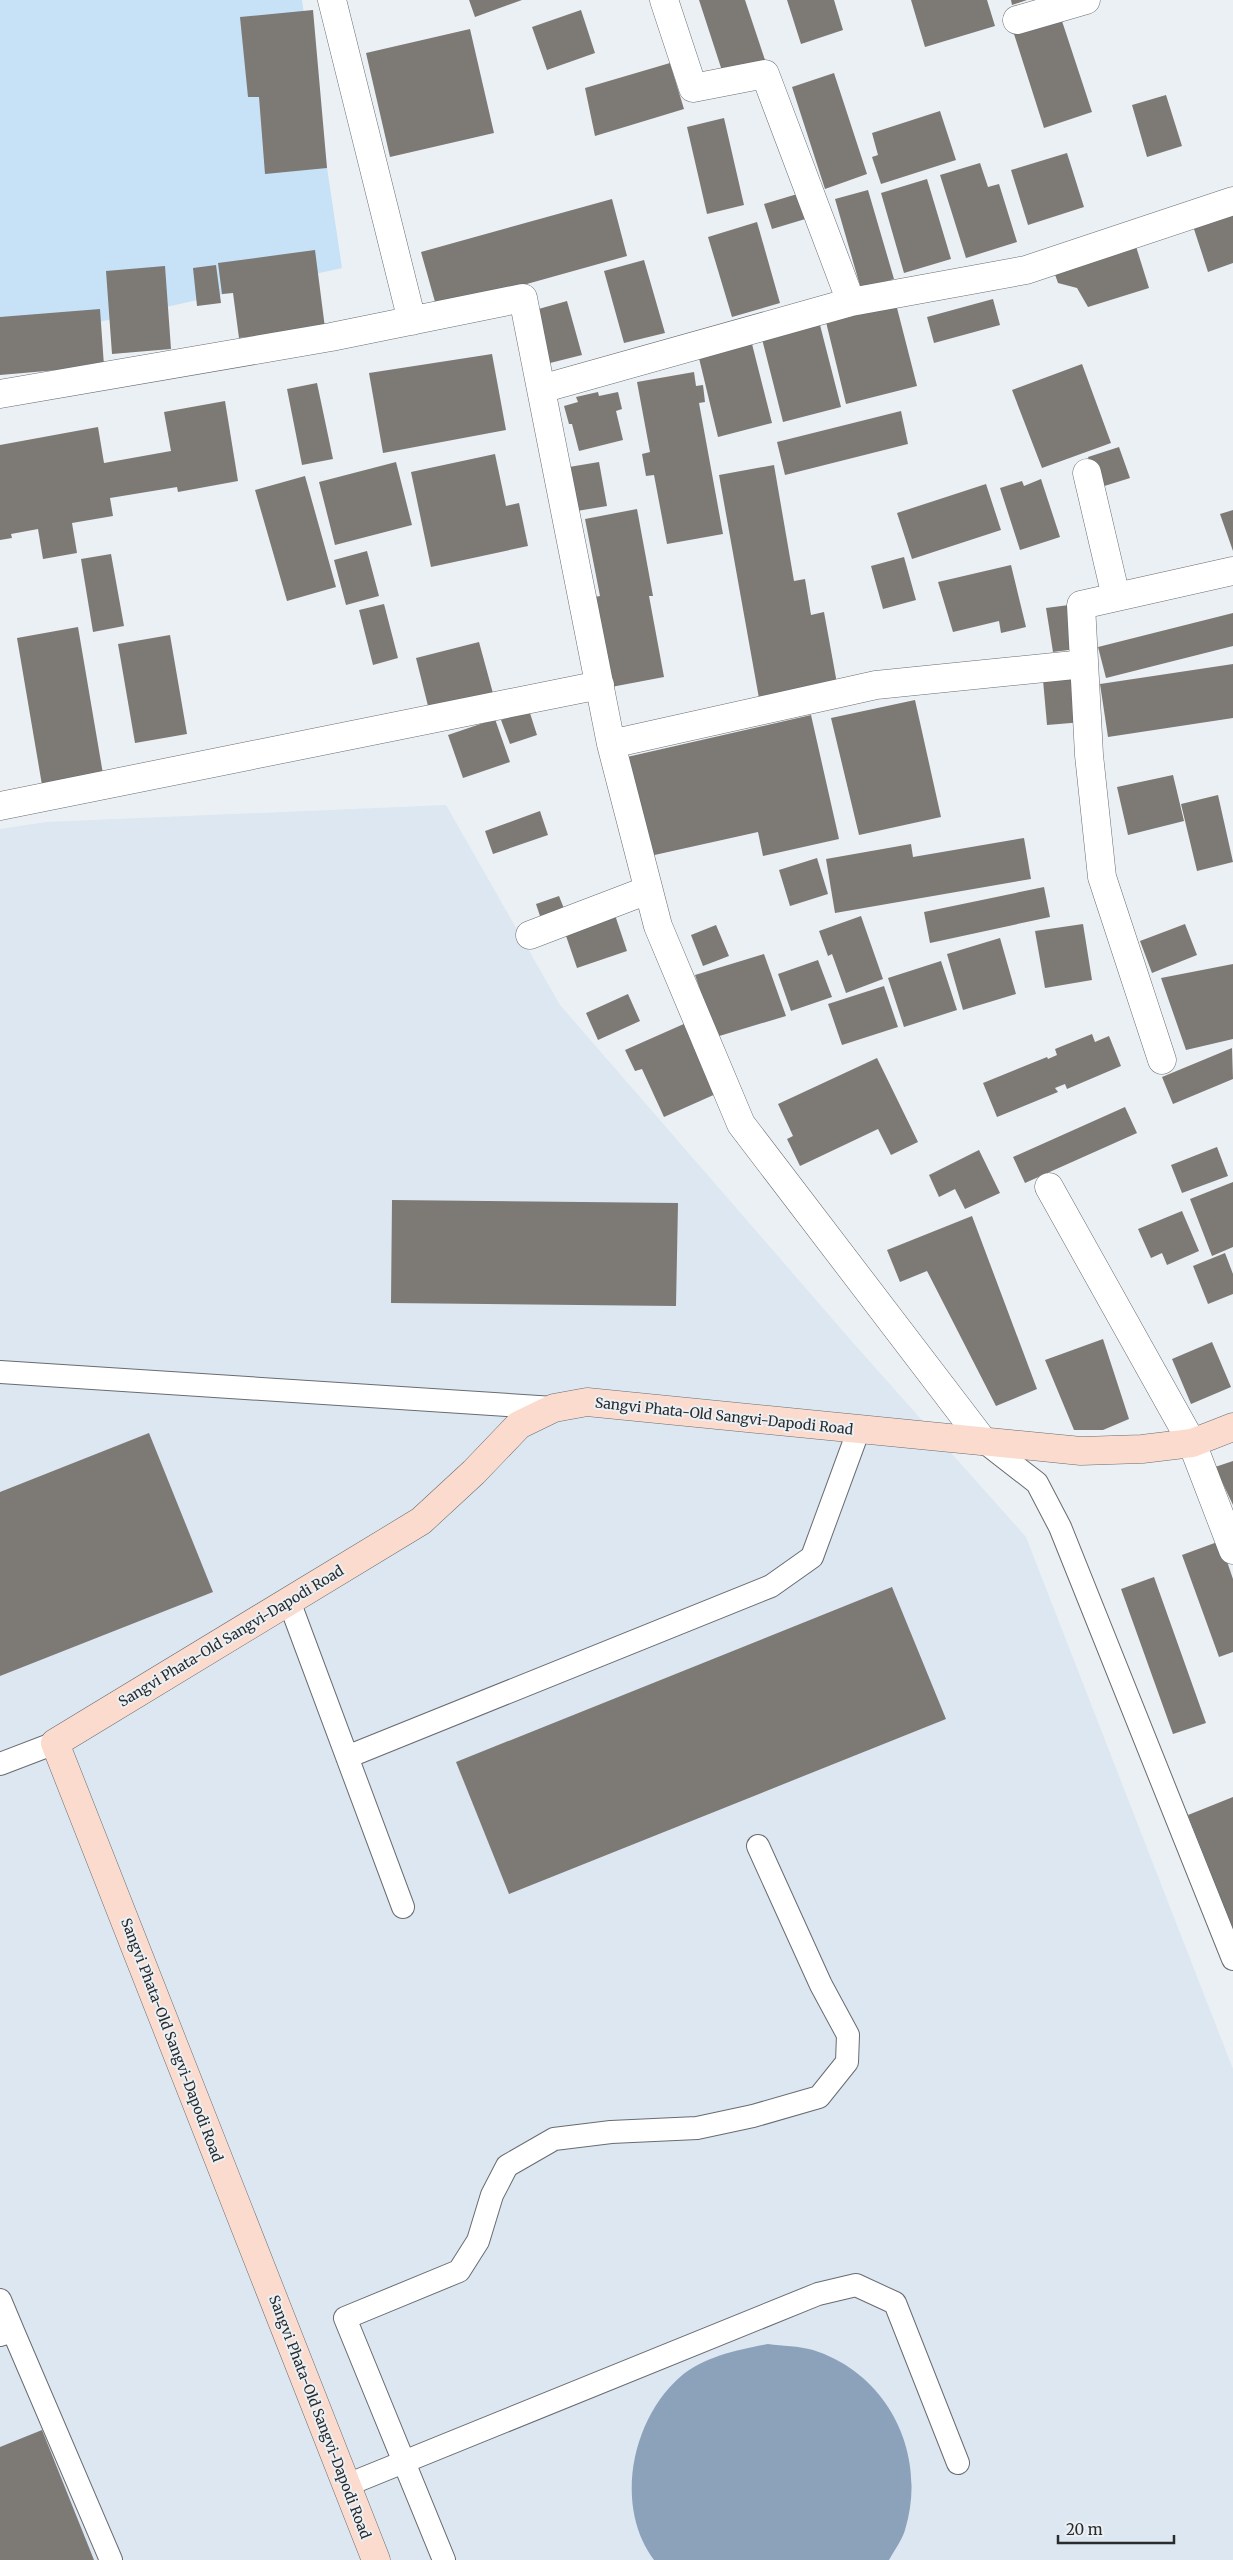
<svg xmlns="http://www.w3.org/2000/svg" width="1233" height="2560" font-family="Merriweather,serif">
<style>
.built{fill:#dce7f1}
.green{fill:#c7e1f7}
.water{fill:#8ca2bb}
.building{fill:#7d7975}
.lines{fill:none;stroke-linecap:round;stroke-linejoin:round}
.service-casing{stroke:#686c70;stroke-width:24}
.minor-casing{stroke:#686c70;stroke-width:29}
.secondary-casing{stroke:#686c70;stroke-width:29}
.service{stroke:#fff;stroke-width:22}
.minor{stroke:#fff;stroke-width:28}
.secondary{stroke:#fbdbcd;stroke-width:28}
.labels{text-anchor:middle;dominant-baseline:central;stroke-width:4;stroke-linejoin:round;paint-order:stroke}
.street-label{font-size:14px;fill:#292b2d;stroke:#ebf0f4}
</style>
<rect width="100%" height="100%" fill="#ebf0f4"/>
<!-- built -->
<path class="built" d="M446,805l114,200 295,340 171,192 207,532v491h-1233v-1731l46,-7z"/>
<!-- green -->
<path class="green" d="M0,0h302l40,268 -342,76z"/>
<!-- water -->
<path class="water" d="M768,2344c14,2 31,2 45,6 76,24 115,105 92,180 -3,10 -11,21 -16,30h-235c-40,-53 -23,-140 26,-183 25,-21 57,-27 88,-33z"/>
<!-- building -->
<path class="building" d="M469,0h53l-47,17z
M699,0h46l22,66 -42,14z
M787,0h47l9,30 -42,14z
M911,0h76l8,26 -70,21z
M1011,0h16l-15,5z
M313,10l14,158 -62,6 -6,-77h-11l-8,-80z
M581,10l14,43 -48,17 -15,-43z
M1061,18l31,94 -48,16 -30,-94z
M470,29l24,104 -104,24 -24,-104z
M670,63l14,46 -89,27 -10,-48z
M834,73l33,101 -42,15 -33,-102z
M1166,95l16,51 -35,11 -15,-52z
M940,111l16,49 -75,24 -9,-27 6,-2 -6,-22z
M724,118l20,87 -37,9 -20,-87z
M1067,153l17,54 -56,18 -17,-55z
M980,163l8,24 11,-3 18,58 -51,16 -26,-83z
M927,179l24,80 -47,14 -23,-80z
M868,190l26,89 -33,10 -26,-90z
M804,192l8,25 -40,12 -8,-25z
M612,199l15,57 -190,53 -16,-57z
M1233,213v50l-25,9 -15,-46z
M757,222l23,81 -48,14 -24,-80z
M1134,240l15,48 -61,19 -11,-19 -19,-5 -6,-17z
M315,250l10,78 -86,10 -6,-45 -11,1 -4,-31z
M644,260l21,73 -41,10 -20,-72z
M216,265l5,38 -24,3 -4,-38z
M165,266l6,83 -59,5 -6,-83z
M993,299l7,26 -66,18 -7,-26z
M567,301l15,54 -32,8 -15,-53z
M896,304l21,82 -71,18 -20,-82z
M100,309l4,57 -104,9v-58z
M820,325l21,82 -58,15 -21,-83z
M751,340l21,83 -54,14 -20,-83z
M492,354l14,76 -123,23 -14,-80z
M1082,364l29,79 -69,25 -30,-78z
M694,372l2,14 7,-1 2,17 -6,1 24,131 -56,10 -13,-69 -8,1 -4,-22 8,-2 -13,-70z
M317,383l16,76 -31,6 -15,-76z
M598,392l1,4 19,-4 4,17 -6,2 7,29 -44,11 -7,-27h-3l-5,-18 14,-4 -2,-5z
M225,401l13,80 -60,11 -1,-5 -67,11 3,18 -41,7 5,30 -34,6 -5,-30 -27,5 1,4 -12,2v-95l98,-18 6,36 67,-12 -7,-39z
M901,411l7,33 -123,31 -8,-33z
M1119,447l11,31 -32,10 -10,-31z
M495,454l11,52 13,-3 9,43 -97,21 -20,-95z
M396,462l16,63 -77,20 -16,-63z
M599,462l8,44 -30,5 -8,-44z
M774,465l20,116 11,-2 6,36 13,-3 14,77 -78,15 -41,-229z
M305,476l31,111 -49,14 -32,-111z
M1041,479l19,58 -40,13 -20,-62 22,-7 2,5z
M986,484l15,46 -89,29 -15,-46z
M637,509l16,87h-4l15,81 -58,11 -17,-90 11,-2 -15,-77z
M1233,510v41l-13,-37z
M367,551l12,45 -33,9 -12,-45z
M111,554l13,72 -31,6 -12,-73z
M904,557l12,43 -33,9 -12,-43z
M1011,565l15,62 -25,6 -2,-12 -46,11 -15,-50z
M384,604l14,54 -25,7 -14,-55z
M1069,605l7,44 -23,3 -7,-44z
M1233,613v33l-127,32 -8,-31z
M78,627l25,147 -61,11 -25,-147z
M170,635l17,99 -52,9 -17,-99z
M479,642l15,55 -64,17 -14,-56z
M1233,664v54l-125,19 -8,-53z
M1080,677l3,45 -36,3 -4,-45z
M915,700l26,117 -82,18 -28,-117z
M529,710l8,25 -27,9 -9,-24z
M811,715l28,124 -76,17 -5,-24 -108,24 -23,-99z
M495,719l15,43 -47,16 -15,-43z
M1173,775l11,46 -56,14 -11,-48z
M1218,795l15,67 -36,9 -16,-67z
M540,811l8,24 -55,19 -8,-23z
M1024,838l7,41 -196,34 -9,-54 85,-15 2,13z
M817,858l11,36 -38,12 -11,-36z
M1044,887l6,30 -120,26 -6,-31z
M559,896l8,20 -24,9 -7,-21z
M615,915l12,36 -50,17 -12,-35z
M861,916l22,63 -37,14 -14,-39 -4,2 -9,-25z
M1083,924l9,56 -47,8 -10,-57z
M1185,924l12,31 -45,18 -12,-32z
M716,925l13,31 -26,10 -12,-31z
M1000,938l16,56 -53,16 -16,-56z
M764,954l22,62 -70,21 -21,-62z
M818,960l14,37 -41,14 -13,-37z
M941,961l16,49 -53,17 -16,-49z
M1233,964v75l-47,11 -25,-72z
M884,986l14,41 -56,18 -14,-41z
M628,994l12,27 -42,19 -12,-27z
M686,1023l32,70 -54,24 -22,-48 -7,2 -10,-21z
M1092,1034l3,8 14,-6 12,30 -54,23 -2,-5 -10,4 3,4 -61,25 -14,-34 64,-26 1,2 9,-4 -2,-6z
M1232,1048l1,31 -60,25 -11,-27z
M877,1058l41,84 -27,13 -13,-26 -78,37 -13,-27 6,-3 -15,-32z
M1125,1107l12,26 -112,50 -12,-26z
M1217,1147l11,29 -46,17 -11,-28z
M979,1150l21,43 -35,16 -10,-20 -16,8 -10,-22z
M1233,1182v65l-21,9 -22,-57z
M392,1200l286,3 -2,103 -285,-3z
M1182,1211l17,40 -32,14 -5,-12 -11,5 -13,-29z
M972,1216l65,173 -41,17 -69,-135 -27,11 -13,-32z
M1225,1253l8,21v20l-25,10 -15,-38z
M1103,1339l26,80 -26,11h-29l-29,-70z
M1212,1342l19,45 -40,17 -19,-45z
M149,1433l64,159 -213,84v-184z
M1233,1461v44l-18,-38z
M1220,1541l13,38v73l-14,5 -37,-102z
M1154,1577l52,146 -33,11 -52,-145z
M892,1587l54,132 -437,175 -53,-132z
M1233,1797v131l-45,-113z
M42,2430l52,130h-94v-113z"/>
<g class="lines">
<defs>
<path id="service" d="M0,1372l554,36
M983,1441l54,42 23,44 173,432
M289,1601l114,306
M347,1757l424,-171 41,-29 47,-128
M0,1764l55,-21
M0,2300l13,31
M0,2335l13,-4 98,229
M347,2485l471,-191 38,-9 39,18 63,160
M444,2560l-99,-242 114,-47 19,-30 14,-46 15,-29 47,-27 57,-7 86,-4 56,-12 66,-19 28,-35 1,-27 -27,-50 -63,-139"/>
<path id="minor" d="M332,0l80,321
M664,0l29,88 72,-14 86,228
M1017,20l69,-20
M541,389l310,-87 175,-32 207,-69
M0,394l331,-57 192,-39 88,446 47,182 83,198 242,317
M1087,473l29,124
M611,744l265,-59 208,-21
M0,806l600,-121
M530,935l118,-45
M1162,1060l-60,-183 -13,-122 -8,-150 152,-34
M1049,1187l143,256 41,107"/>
<path id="secondary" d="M376,2560l-321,-817 366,-222 53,-49 45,-47 35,-17 33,-6 494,49 61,-2 50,-6 41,-16"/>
</defs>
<!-- service casing -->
<use href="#service" class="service-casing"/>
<!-- minor casing -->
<use href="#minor" class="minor-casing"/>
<!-- secondary casing -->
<use href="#secondary" class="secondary-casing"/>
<!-- service -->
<use href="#service" class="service"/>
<!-- minor -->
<use href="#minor" class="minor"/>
<!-- secondary -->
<use href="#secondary" class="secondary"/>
</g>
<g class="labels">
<!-- street labels -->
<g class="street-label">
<text transform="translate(724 1416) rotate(6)">Sangvi Phata-Old Sangvi-Dapodi Road</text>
<text transform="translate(231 1636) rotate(-31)">Sangvi Phata-Old Sangvi-Dapodi Road</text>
<text transform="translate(172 2040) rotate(69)">Sangvi Phata-Old Sangvi-Dapodi Road</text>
<text transform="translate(320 2417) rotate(69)">Sangvi Phata-Old Sangvi-Dapodi Road</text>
</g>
</g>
<!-- scale -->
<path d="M1058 2535v8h116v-8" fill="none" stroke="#292b2d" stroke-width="2.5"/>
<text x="1066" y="2535" font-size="15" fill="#292b2d" stroke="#ebf0f4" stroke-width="4" paint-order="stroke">20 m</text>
</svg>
